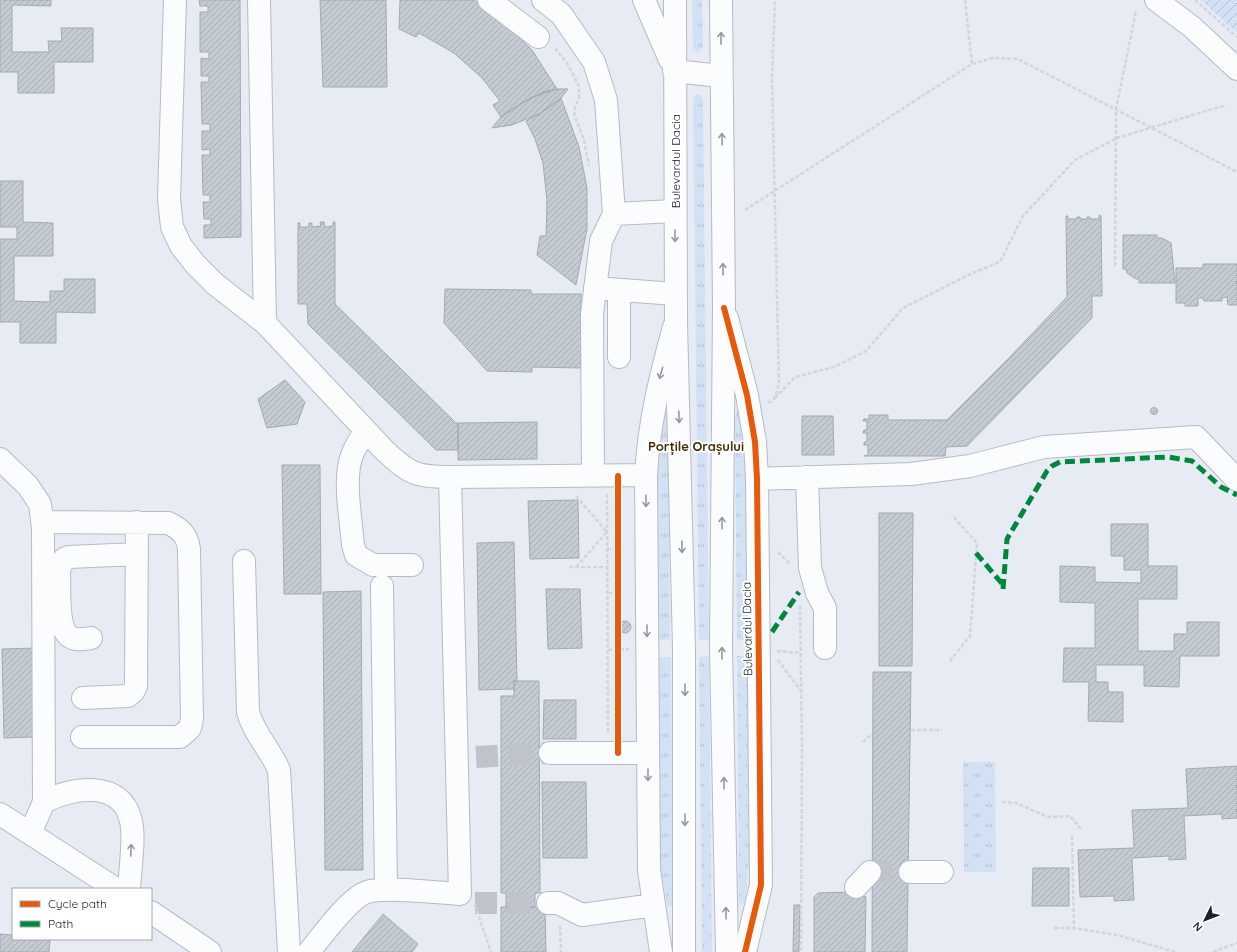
<svg xmlns="http://www.w3.org/2000/svg" width="1237" height="952" font-family="Quicksand,sans-serif">
<style>
.grass{fill:url(#grass-tufts)}
.garden{fill:url(#garden-furrows)}
.building{fill:url(#building-hatch);stroke:#a5aab2}
.lines{fill:none;stroke-linecap:round;stroke-linejoin:round}
.minor-tunnel{stroke:#bec3cc;stroke-width:22;stroke-dasharray:22 11;stroke-linecap:butt}
.minor-casing{stroke:#b6bbc3;stroke-width:24}
.major-casing{stroke:#b6bbc3;stroke-width:24}
.path{stroke:#d3d5d7;stroke-width:2.5;stroke-dasharray:4 2;stroke-linecap:butt}
.minor{stroke:#fbfcfd;stroke-width:22}
.major{stroke:#fbfcfd;stroke-width:22}
.quiet{stroke:#00873e;stroke-width:5;stroke-dasharray:10 5;stroke-linecap:butt}
.cycleway-casing{stroke:#fff;stroke-width:8}
.cycleway{stroke:#e8590c;stroke-width:6}
.oneway{stroke:#96999e}
.labels{text-anchor:middle;dominant-baseline:central;stroke-width:4;stroke-linejoin:round;paint-order:stroke}
.street-label{font-size:12px;fill:#1a212a;stroke:#fff}
.neighbourhood-label{font-size:13px;font-weight:bold;fill:#432e08;stroke:#fff}
</style>
<defs>
<pattern id="grass-tufts" width="24" height="20" patternUnits="userSpaceOnUse"><rect width="24" height="20" fill="#d3e1f5"/><path d="M3 7l-1-3M5 7V3M7 7l1-3M15 17l-1-3M17 17v-4M19 17l1-3" fill="none" stroke="#b5c1d2"/></pattern>
<pattern id="garden-furrows" width="10" height="10" patternUnits="userSpaceOnUse"><rect width="10" height="10" fill="#d3e1f5"/><path d="M-1 1l2-2M0 10L10 0M9 11l2-2" fill="none" stroke="#b5c1d2"/></pattern>
<pattern id="building-hatch" width="6" height="6" patternUnits="userSpaceOnUse"><rect width="6" height="6" fill="#c5cbd3"/><path d="M-1 1l2-2M0 6l6-6M5 7l2-2" fill="none" stroke="#a9aeb5"/></pattern>
</defs>
<rect width="100%" height="100%" fill="#e7ecf4"/>
<!-- grass -->
<path class="grass" d="M692,0h10l1,48 -5,5 -5,-5z
M697,94l4,1 2,4 6,541h-10l-6,-537 1,-6z
M737,409h3l8,64 2,167h-13l-2,-221z
M666,415l2,2 2,223h-13l-1,-167 8,-57z
M709,656l3,296h-10l-3,-295z
M737,656h13v195l-5,50 -3,4 -3,-2z
M658,657h13l2,248 -2,2 -4,-2 -7,-42z
M963,762h32l1,110h-32z"/>
<!-- garden -->
<path class="garden" d="M1200,0h37v33l-32,-29z"/>
<!-- building -->
<path class="building" d="M0,0h51v6l-39,-1v47h37l-1,-11h14l-1,-13h32v34h-39v31h-36v-21h-18z
M199,0h41l1,237 -37,1v-13h7v-6h-7l-1,-17h7v-7h-7l-1,-40h8v-6l-8,1v-19h8v-7h-8l-1,-42h8v-6h-8v-18l8,1v-7h-9v-40h8v-6h-8z
M320,0h66l1,87h-64z
M400,0h74l26,19 32,31 25,39 -27,9 -29,19 -8,-12 7,-4 -18,-23 -28,-25 -35,-20 -3,4 -17,-8z
M557,89h11l-7,9 -20,15 -29,12 -20,3 9,-11 14,-10 28,-15z
M561,98l18,49 8,41v41l-11,56 -39,-30 3,-19h6l1,-35 -4,-38 -8,-24 -9,-18 15,-8z
M0,181h23v41l30,1v33h-39v45l36,1v-11h14v-12h31v34l-39,-1v31h-36v-21h-20v-83h17v-12h-17z
M1099,215l2,1 1,80h-10v22l-125,128 -21,1 -1,9h-81l4,-1v-10h-4v-3h3v-9h-4l1,-3h3v-9h-4l1,-2h5v-4h19v5h59l60,-60 60,-63 -1,-81h2v3h9v-2h3v2h7v-2h3v2h9z
M320,222h4l1,5 8,-1v-4h2v82l121,119h2v27h-22l-128,-126 -1,-20h-9v-81h2v4h9v-4h3v4l9,-1z
M1123,235h34v3h5l9,5 4,40h-36v-4h-3l-9,-6 -1,-4h-3z
M1203,264h34v41h-9l-1,-8 -5,1v3h-18l-1,-3h-5v8h-13v-3h-9v-35h27z
M445,289l86,1v4h50v74l-49,-1v5l-45,-1 -43,-48z
M285,380l20,22 -8,22 -30,4 -9,-29z
M1150.5 411a3.5 3.5 0 1 1 7 0a3.5 3.5 0 1 1-7 0Z
M802,416h31l1,39h-32z
M537,422v37l-79,1v-37z
M282,465h38l1,129h-37z
M578,500l1,58 -49,1 -2,-58z
M879,513h34l-1,153h-33z
M1111,524h37v42h29v33h-39v52h36v-17h13v-12h32v34h-39l-1,31 -35,-1v-21h-48v17h12v10h15v30l-35,-1 1,-39h-26l1,-34h31v-45l-35,-1v-36l35,1v15l46,1v-13h-17v-14h-13z
M514,542l3,139h-3v8l-35,1 -2,-147z
M546,589h34l2,59 -34,1z
M361,591l2,279h-38l-2,-278z
M619 627a6 6 0 1 1 12 0a6 6 0 1 1-12 0Z
M35,648l-1,89 -30,1 -2,-89z
M873,672h38l-4,280h-35z
M514,681h25l1,212h-5v14h-29v-14h-5v-197h13z
M544,700h32v39h-33z
M1237,766v52l-15,1v-5l-38,2 2,43 -17,1v-4l-37,2 2,42 -20,1v-5l-34,1 -2,-47 56,-2 -2,-38 56,-2 -2,-39z
M542,782h44l1,76h-44z
M1033,868h36v38h-37z
M852,892l14,5 -1,55h-51v-55l4,-4z
M794,905h6l-1,47h-6z
M501,907h44l1,45h-45z
M383,914l35,30 -6,8h-60z
M0,934l13,1v4h37l-1,13h-49z"/>
<g class="lines">
<!-- minor-tunnel -->
<path class="minor-tunnel" d="M476,757l74,-4
M870,872h40
M475,903h73"/>
<defs>
<path id="minor" d="M175,0l-6,199 3,28 9,19 14,18 20,20 50,39 120,128c25,23 31,26 65,26l196,-2
M259,0l6,323
M489,0l49,37
M543,0l18,14 33,48 12,38 8,114 61,-3
M595,288l80,6
M619,290v67
M727,318l20,77 8,47 2,37 4,406 -16,67
M366,431c-5,7 -11,16 -14,24 -9,24 -1,64 1,90l3,10 17,10h39
M0,459l28,27 12,18 3,24 1,274 -14,31
M593,476l-1,-162 9,-73 13,-27
M807,477l3,91 7,25 8,15v40
M757,479l154,-5 59,-8 74,-19 152,-10 41,43
M43,522l125,1c13,6 19,12 21,26l3,170 -2,9 -10,9h-98
M244,561l4,151c6,22 22,37 31,58l10,182
M382,586l4,304
M91,638c-7,1 -16,3 -22,-2 -13,-10 -9,-51 -10,-67l5,-10 5,-2 68,-3
M83,698l45,-2 5,-4 3,-6 1,-164
M550,753h98
M44,802c28,-15 78,-23 87,19 4,17 -1,49 -2,68
M910,872h32
M856,887l14,-15
M548,903h10l24,12 72,-10
M309,952c12,-15 41,-55 58,-60 19,-6 71,1 93,2l-10,-417
M661,952l-12,-82 -3,-395c3,-53 14,-97 28,-148"/>
<path id="major" d="M644,0l26,60
M675,0l1,322 8,326v304
M721,0l3,308 -3,340 6,304
M1156,0l36,27 45,42
M674,71l47,5
M0,814l116,75
M151,912l59,40"/>
</defs>
<!-- minor casing -->
<use href="#minor" class="minor-casing"/>
<!-- major casing -->
<use href="#major" class="major-casing"/>
<!-- path -->
<path class="path" d="M965,0l7,64
M1195,0l42,37
M555,48l12,15 12,23v12l-5,12 1,7 9,23 5,26
M745,210l227,-146 21,-6 25,1 219,113
M1115,266l1,-157 20,-98
M775,398l20,-21 39,-10 32,-16 37,-43 65,-33 32,-13 23,-46 52,-56 42,-22 109,-33
M768,403l7,-5 4,-15 -7,-305 3,-78
M607,494l1,239
M576,496l31,36 -31,35
M607,549h7
M778,552l12,12
M569,567h39
M608,593h7
M800,605l2,142 -1,205
M608,650l21,-1
M777,651l24,2
M778,660l23,31
M950,661l20,-25 7,-93 -25,-28
M911,730h31
M863,742l8,-7
M1002,802l14,1 32,14 22,-1 11,13
M1072,836l2,92
M475,905l16,47
M560,926l1,26
M1054,928h20l43,7 58,17
M1213,952l24,-9"/>
<!-- minor -->
<use href="#minor" class="minor"/>
<!-- major -->
<use href="#major" class="major"/>
<!-- quiet -->
<path class="quiet" d="M976,553l28,33
M1003,589l4,-50 40,-68 5,-5 8,-4 108,-5 24,4 29,26 16,8
M772,632l27,-40"/>
<defs>
<path id="cycleway" d="M724,308l23,87 8,47 2,37 4,406 -16,67
M618,476v277"/>
</defs>
<!-- cycleway casing -->
<use href="#cycleway" class="cycleway-casing"/>
<!-- cycleway -->
<use href="#cycleway" class="cycleway"/>
</g>
<!-- one-way arrows -->
<defs><path id="oneway-shaft" d="M-6 0H5M1.5-3L5.5 0L1.5 3" fill="none" stroke-width="1.6" stroke-linecap="round" stroke-linejoin="round"/></defs>
<g class="oneway">
<use href="#oneway-shaft" transform="translate(721 38) rotate(-90)"/>
<use href="#oneway-shaft" transform="translate(722 139) rotate(-91)"/>
<use href="#oneway-shaft" transform="translate(675 236) rotate(90)"/>
<use href="#oneway-shaft" transform="translate(723 269) rotate(-91)"/>
<use href="#oneway-shaft" transform="translate(661 373) rotate(106)"/>
<use href="#oneway-shaft" transform="translate(679 417) rotate(88)"/>
<use href="#oneway-shaft" transform="translate(646 501) rotate(90)"/>
<use href="#oneway-shaft" transform="translate(722 523) rotate(-90)"/>
<use href="#oneway-shaft" transform="translate(682 547) rotate(89)"/>
<use href="#oneway-shaft" transform="translate(647 631) rotate(90)"/>
<use href="#oneway-shaft" transform="translate(722 653) rotate(-91)"/>
<use href="#oneway-shaft" transform="translate(685 690) rotate(90)"/>
<use href="#oneway-shaft" transform="translate(648 775) rotate(90)"/>
<use href="#oneway-shaft" transform="translate(724 783) rotate(-91)"/>
<use href="#oneway-shaft" transform="translate(685 820) rotate(90)"/>
<use href="#oneway-shaft" transform="translate(131 850) rotate(-87)"/>
<use href="#oneway-shaft" transform="translate(726 913) rotate(-91)"/>
</g>
<g class="labels">
<!-- street labels -->
<g class="street-label">
<text transform="translate(675 161) rotate(-90)">Bulevardul Dacia</text>
<text transform="translate(747 629) rotate(-91)">Bulevardul Dacia</text>
</g>
<!-- neighbourhood labels -->
<g class="neighbourhood-label">
<text x="696" y="446">Porțile Orașului</text>
</g>
</g>
<!-- legend -->
<rect x="12" y="888" width="140" height="52" fill="#ffffff" stroke="#a3a6aa"/>
<rect x="20" y="901" width="20" height="6" fill="#e8590c" stroke="#a3a6aa"/>
<text x="48" y="908" font-size="12" fill="#1a212a">Cycle path</text>
<rect x="20" y="921" width="20" height="6" fill="#00873e" stroke="#a3a6aa"/>
<text x="48" y="928" font-size="12" fill="#1a212a">Path</text>
<!-- north arrow -->
<g transform="translate(1205 920) rotate(227)" stroke="#ffffff" stroke-width="3" paint-order="stroke">
<path d="M0-3L7 15L0 10L-7 15Z" fill="#1a212a"/>
<text y="-6" font-size="11" font-weight="bold" text-anchor="middle" fill="#1a212a">N</text>
</g>
</svg>
